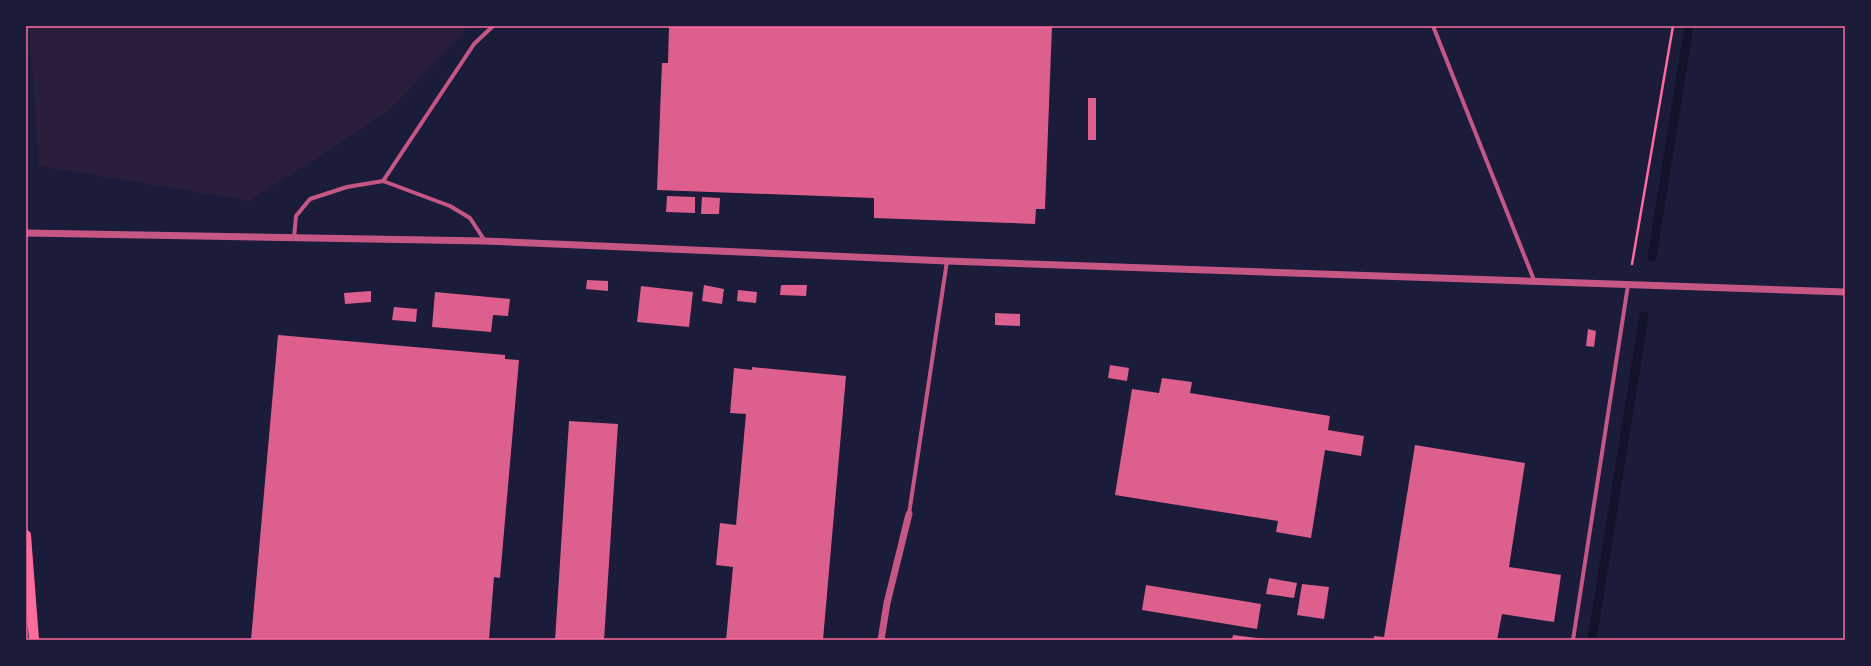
<svg xmlns="http://www.w3.org/2000/svg" width="1871" height="666" font-family="Cabin,sans-serif">
<style>
.green{fill:#2a1e3b}
.lines{fill:none;stroke-linecap:round;stroke-linejoin:round}
.stream{stroke:#12122b;stroke-width:9}
.building{fill:#dd5f8e}
.path{stroke:#ff6b9d;stroke-width:2.5}
.minor{stroke:#c65784;stroke-width:4}
.tertiary{stroke:#c65784;stroke-width:7}
.primary{stroke:#ff6b9d;stroke-width:10}
.neatline{fill:none;stroke:#ff6b9d;stroke-width:1.5}
</style>
<rect width="100%" height="100%" fill="#1b1b3a"/>
<!-- green -->
<path class="green" d="M29,26h440l-81,85 -138,90 -211,-35z"/>
<g class="lines">
<!-- stream -->
<path class="stream" d="M1652,257l37,-231
M1592,640l52,-324"/>
</g>
<!-- building -->
<path class="building" d="M669,26h383l-7,183h-9l-1,15 -161,-6v-20l-217,-8 5,-127h6z
M1088,98h8v42h-8z
M667,196l28,1v16l-29,-1z
M702,197l18,1 -1,16h-18z
M587,280l21,1v10l-22,-2z
M704,285l20,4 -2,15 -20,-3z
M781,285h26l-1,11 -26,-1z
M641,286l52,6 -4,35 -52,-5z
M738,290l19,2 -1,11 -19,-2z
M371,291v11l-26,2 -1,-11z
M435,292l75,7 -2,17 -15,-1 -2,17 -59,-5z
M394,307l23,2 -1,13 -24,-2z
M995,313l25,1v12l-25,-1z
M1588,329l8,2 -2,16 -8,-1z
M278,335l227,20v4l14,1 -19,218 -6,-1 -5,63h-238z
M1110,365l19,3 -2,13 -19,-3z
M752,367l94,9 -23,264h-97l7,-73 -17,-2 4,-42 16,2 10,-111 -16,-1 4,-45 18,2z
M1162,378l30,4 -2,11 140,23 -2,14 36,6 -3,20 -36,-6 -14,88 -35,-6 2,-11 -163,-26 17,-106 27,4z
M569,421l49,3 -14,216h-49z
M1415,445l110,18 -16,104 52,8 -7,47 -52,-8 -5,26h-123v-4l10,1z
M1269,578l28,5 -3,15 -28,-4z
M1302,584l27,3 -5,32 -27,-4z
M1146,585l115,19 -4,25 -115,-19z
M1233,635l32,4v1h-33z"/>
<g class="lines">
<!-- path -->
<path class="path" d="M1632,264l41,-238"/>
<!-- minor -->
<path class="minor" d="M1433,26l101,254
M383,181l91,-137 19,-18
M294,238l2,-22 14,-17 37,-12 36,-6 67,25 20,12 15,23
M909,514l38,-253
M1573,640l55,-355"/>
<!-- tertiary -->
<path class="tertiary" d="M26,233l459,8 462,20 898,31
M881,640l6,-37 22,-89"/>
<!-- primary -->
<path class="primary" d="M26,535l8,105"/>
</g>
<!-- border -->
<rect width="1871" height="666" fill="none" stroke="#1b1b3a" stroke-width="54"/>
<rect x="27" y="27" width="1817" height="612" class="neatline"/>
</svg>
